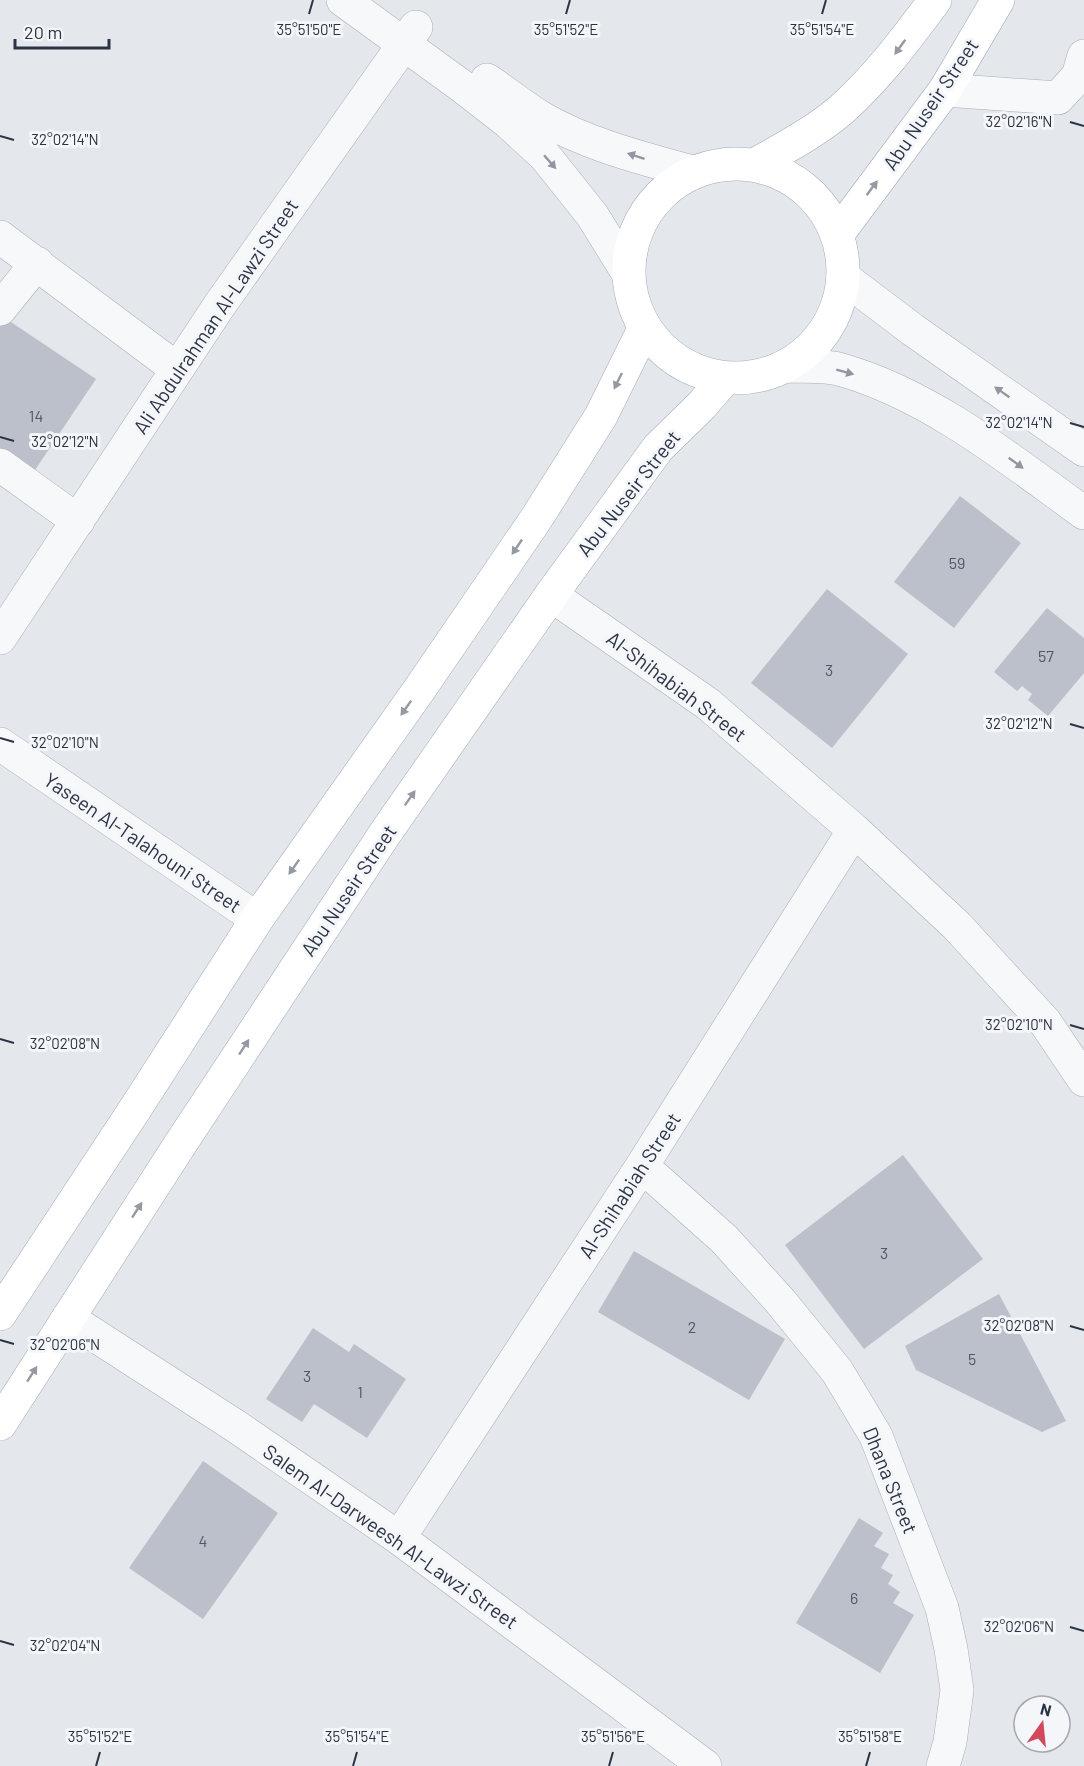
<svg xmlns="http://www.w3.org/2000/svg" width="1084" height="1766" font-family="Barlow,sans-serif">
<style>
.building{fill:#bbc0ca}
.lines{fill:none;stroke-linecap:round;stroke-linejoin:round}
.minor-casing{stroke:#a9aeb7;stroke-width:34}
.major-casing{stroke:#a3abb8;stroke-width:34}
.minor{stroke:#f7f8fa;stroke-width:33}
.major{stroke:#fff;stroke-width:33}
.oneway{fill:#959aa2}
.oneway2{fill:#9196a0}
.ticks{fill:none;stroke:#2b3445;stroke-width:2}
.labels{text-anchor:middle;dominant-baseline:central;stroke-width:6;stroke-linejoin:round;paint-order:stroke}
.number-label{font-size:16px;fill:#4f5766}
.street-label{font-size:20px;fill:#2b3445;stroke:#f4f6f9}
.ticks-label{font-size:15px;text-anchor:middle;fill:#2b3445;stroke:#f4f6f9;stroke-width:6;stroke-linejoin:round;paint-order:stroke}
</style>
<rect width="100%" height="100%" fill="#e4e7ec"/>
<!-- building -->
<path class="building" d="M2,316l94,63 -63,94 -33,-22v-132z
M960,496l61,47 -67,85 -60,-46z
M827,589l81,65 -76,94 -81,-65z
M1047,608l37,30v35l-36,43 -20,-16 4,-6 -10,-8 -5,5 -23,-19z
M903,1155l80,104 -119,90 -79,-104z
M634,1251l151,88 -36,61 -151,-88z
M999,1294l67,127 -24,11 -126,-62 -11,-24z
M313,1328l36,24 5,-8 52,35 -39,59 -53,-34 -12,18 -36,-23z
M203,1461l75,52 -75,106 -74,-51z
M859,1518l24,15 -9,13 15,8 -8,14 12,7 -5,9 12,8 -7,11 21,12 -34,58 -84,-50z"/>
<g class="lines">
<defs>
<path id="minor" d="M343,0l120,87 45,35 37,34 47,59 36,58
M487,80c18,12 35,26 53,37 46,27 101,41 152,55
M945,90l113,8 20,-22 6,-20
M0,237l177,132
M843,277l70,53 171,120
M0,309l37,-46
M787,366c18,1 39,-1 55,4 88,25 169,90 242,143
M0,465l78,56
M551,595l157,109 146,126 103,96 88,96 39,58
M0,638l219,-332 197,-279
M0,744l257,175
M642,1166l82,73 57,63 56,69 39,65 66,172 9,41 6,41 -7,52 -7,24
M68,1318l166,107 165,113 306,228
M399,1538l243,-372 212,-336"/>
<path id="major" d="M629 271a107 107 0 1 1 214 0a107 107 0 1 1-214 0Z
M755,165c29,-17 60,-33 86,-55 37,-33 65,-71 94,-110
M837,235l108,-145 53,-90
M0,1314l137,-208 120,-187 162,-229 117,-171 65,-103 43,-87
M0,1424l181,-281 205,-311 165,-237 107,-147 44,-43 23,-27"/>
</defs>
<!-- minor casing -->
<use href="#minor" class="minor-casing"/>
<!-- major casing -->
<use href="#major" class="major-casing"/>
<!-- minor -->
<use href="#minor" class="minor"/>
<!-- major -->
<use href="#major" class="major"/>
</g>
<!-- one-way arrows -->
<defs><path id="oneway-solid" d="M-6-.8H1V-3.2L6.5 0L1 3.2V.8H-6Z" transform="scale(1.5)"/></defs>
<g class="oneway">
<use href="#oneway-solid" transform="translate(900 47) rotate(126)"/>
<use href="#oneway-solid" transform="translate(872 188) rotate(-53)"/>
<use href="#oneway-solid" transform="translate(618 381) rotate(116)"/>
<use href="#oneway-solid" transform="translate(517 547) rotate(124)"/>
<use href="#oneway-solid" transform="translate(406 708) rotate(125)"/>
<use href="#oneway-solid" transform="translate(410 798) rotate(-55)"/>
<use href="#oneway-solid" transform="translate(294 867) rotate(125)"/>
<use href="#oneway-solid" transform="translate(244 1047) rotate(-57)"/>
<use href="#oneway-solid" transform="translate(137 1210) rotate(-57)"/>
<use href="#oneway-solid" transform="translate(32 1374) rotate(-57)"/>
</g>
<g class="oneway2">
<use href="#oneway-solid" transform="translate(636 156) rotate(-162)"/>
<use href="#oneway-solid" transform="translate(550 162) rotate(49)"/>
<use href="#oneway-solid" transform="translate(845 372) rotate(15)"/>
<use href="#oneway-solid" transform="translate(1002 392) rotate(-145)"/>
<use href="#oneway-solid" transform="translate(1016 463) rotate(36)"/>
</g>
<!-- ticks -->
<path class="ticks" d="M309,14l4,-14M566,14l4,-14M822,14l4,-14M1070,122l14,4M0,136l14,4M1070,423l14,4M0,437l14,4M1070,724l14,4M0,738l14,4M1070,1025l14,4M0,1039l14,4M1070,1326l14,4M0,1340l14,4M1070,1627l14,4M0,1641l14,4M96,1766l4,-14M353,1766l4,-14M609,1766l4,-14M866,1766l4,-14"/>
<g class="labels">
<!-- number labels -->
<g class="number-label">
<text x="36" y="415">14</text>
<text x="957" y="562">59</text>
<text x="1046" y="655">57</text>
<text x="829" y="669">3</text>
<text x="884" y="1252">3</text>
<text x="692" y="1326">2</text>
<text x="972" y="1358">5</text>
<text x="307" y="1375">3</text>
<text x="360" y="1391">1</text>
<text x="203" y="1540">4</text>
<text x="854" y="1597">6</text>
</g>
<!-- street labels -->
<g class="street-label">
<text transform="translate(930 104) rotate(-56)">Abu Nuseir Street</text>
<text transform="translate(215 316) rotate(-56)">Ali Abdulrahman Al-Lawzi Street</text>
<text transform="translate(628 493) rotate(-52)">Abu Nuseir Street</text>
<text transform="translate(677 686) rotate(37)">Al-Shihabiah Street</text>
<text transform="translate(143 842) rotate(34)">Yaseen Al-Talahouni Street</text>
<text transform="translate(348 890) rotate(-56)">Abu Nuseir Street</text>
<text transform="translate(629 1185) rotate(-57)">Al-Shihabiah Street</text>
<text transform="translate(891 1480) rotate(68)">Dhana Street</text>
<text transform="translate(391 1536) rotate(35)">Salem Al-Darweesh Al-Lawzi Street</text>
</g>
</g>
<g class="ticks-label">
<text x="309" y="35">35°51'50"E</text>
<text x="566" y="35">35°51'52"E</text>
<text x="822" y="35">35°51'54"E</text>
<text x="1019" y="127">32°02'16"N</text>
<text x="65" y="145">32°02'14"N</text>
<text x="1019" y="428">32°02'14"N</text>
<text x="65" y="447">32°02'12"N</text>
<text x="1019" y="729">32°02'12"N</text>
<text x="65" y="748">32°02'10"N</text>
<text x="1019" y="1030">32°02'10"N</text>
<text x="65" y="1049">32°02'08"N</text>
<text x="1019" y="1331">32°02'08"N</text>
<text x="65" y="1350">32°02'06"N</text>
<text x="1019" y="1632">32°02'06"N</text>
<text x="65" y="1651">32°02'04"N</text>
<text x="100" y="1742">35°51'52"E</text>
<text x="357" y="1742">35°51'54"E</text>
<text x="613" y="1742">35°51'56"E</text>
<text x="870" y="1742">35°51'58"E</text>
</g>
<!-- north arrow -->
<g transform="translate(1042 1724) rotate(15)"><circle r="28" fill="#f4f6f9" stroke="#a4a8b1" stroke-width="1.5"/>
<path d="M0-4.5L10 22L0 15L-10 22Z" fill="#d1495b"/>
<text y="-9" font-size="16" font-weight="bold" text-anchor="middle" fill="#2b3445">N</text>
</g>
<!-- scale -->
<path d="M15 39v9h94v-9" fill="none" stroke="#2b3445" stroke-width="3"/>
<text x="24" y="39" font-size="18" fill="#2b3445" stroke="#f4f6f9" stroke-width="4.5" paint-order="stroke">20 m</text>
</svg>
